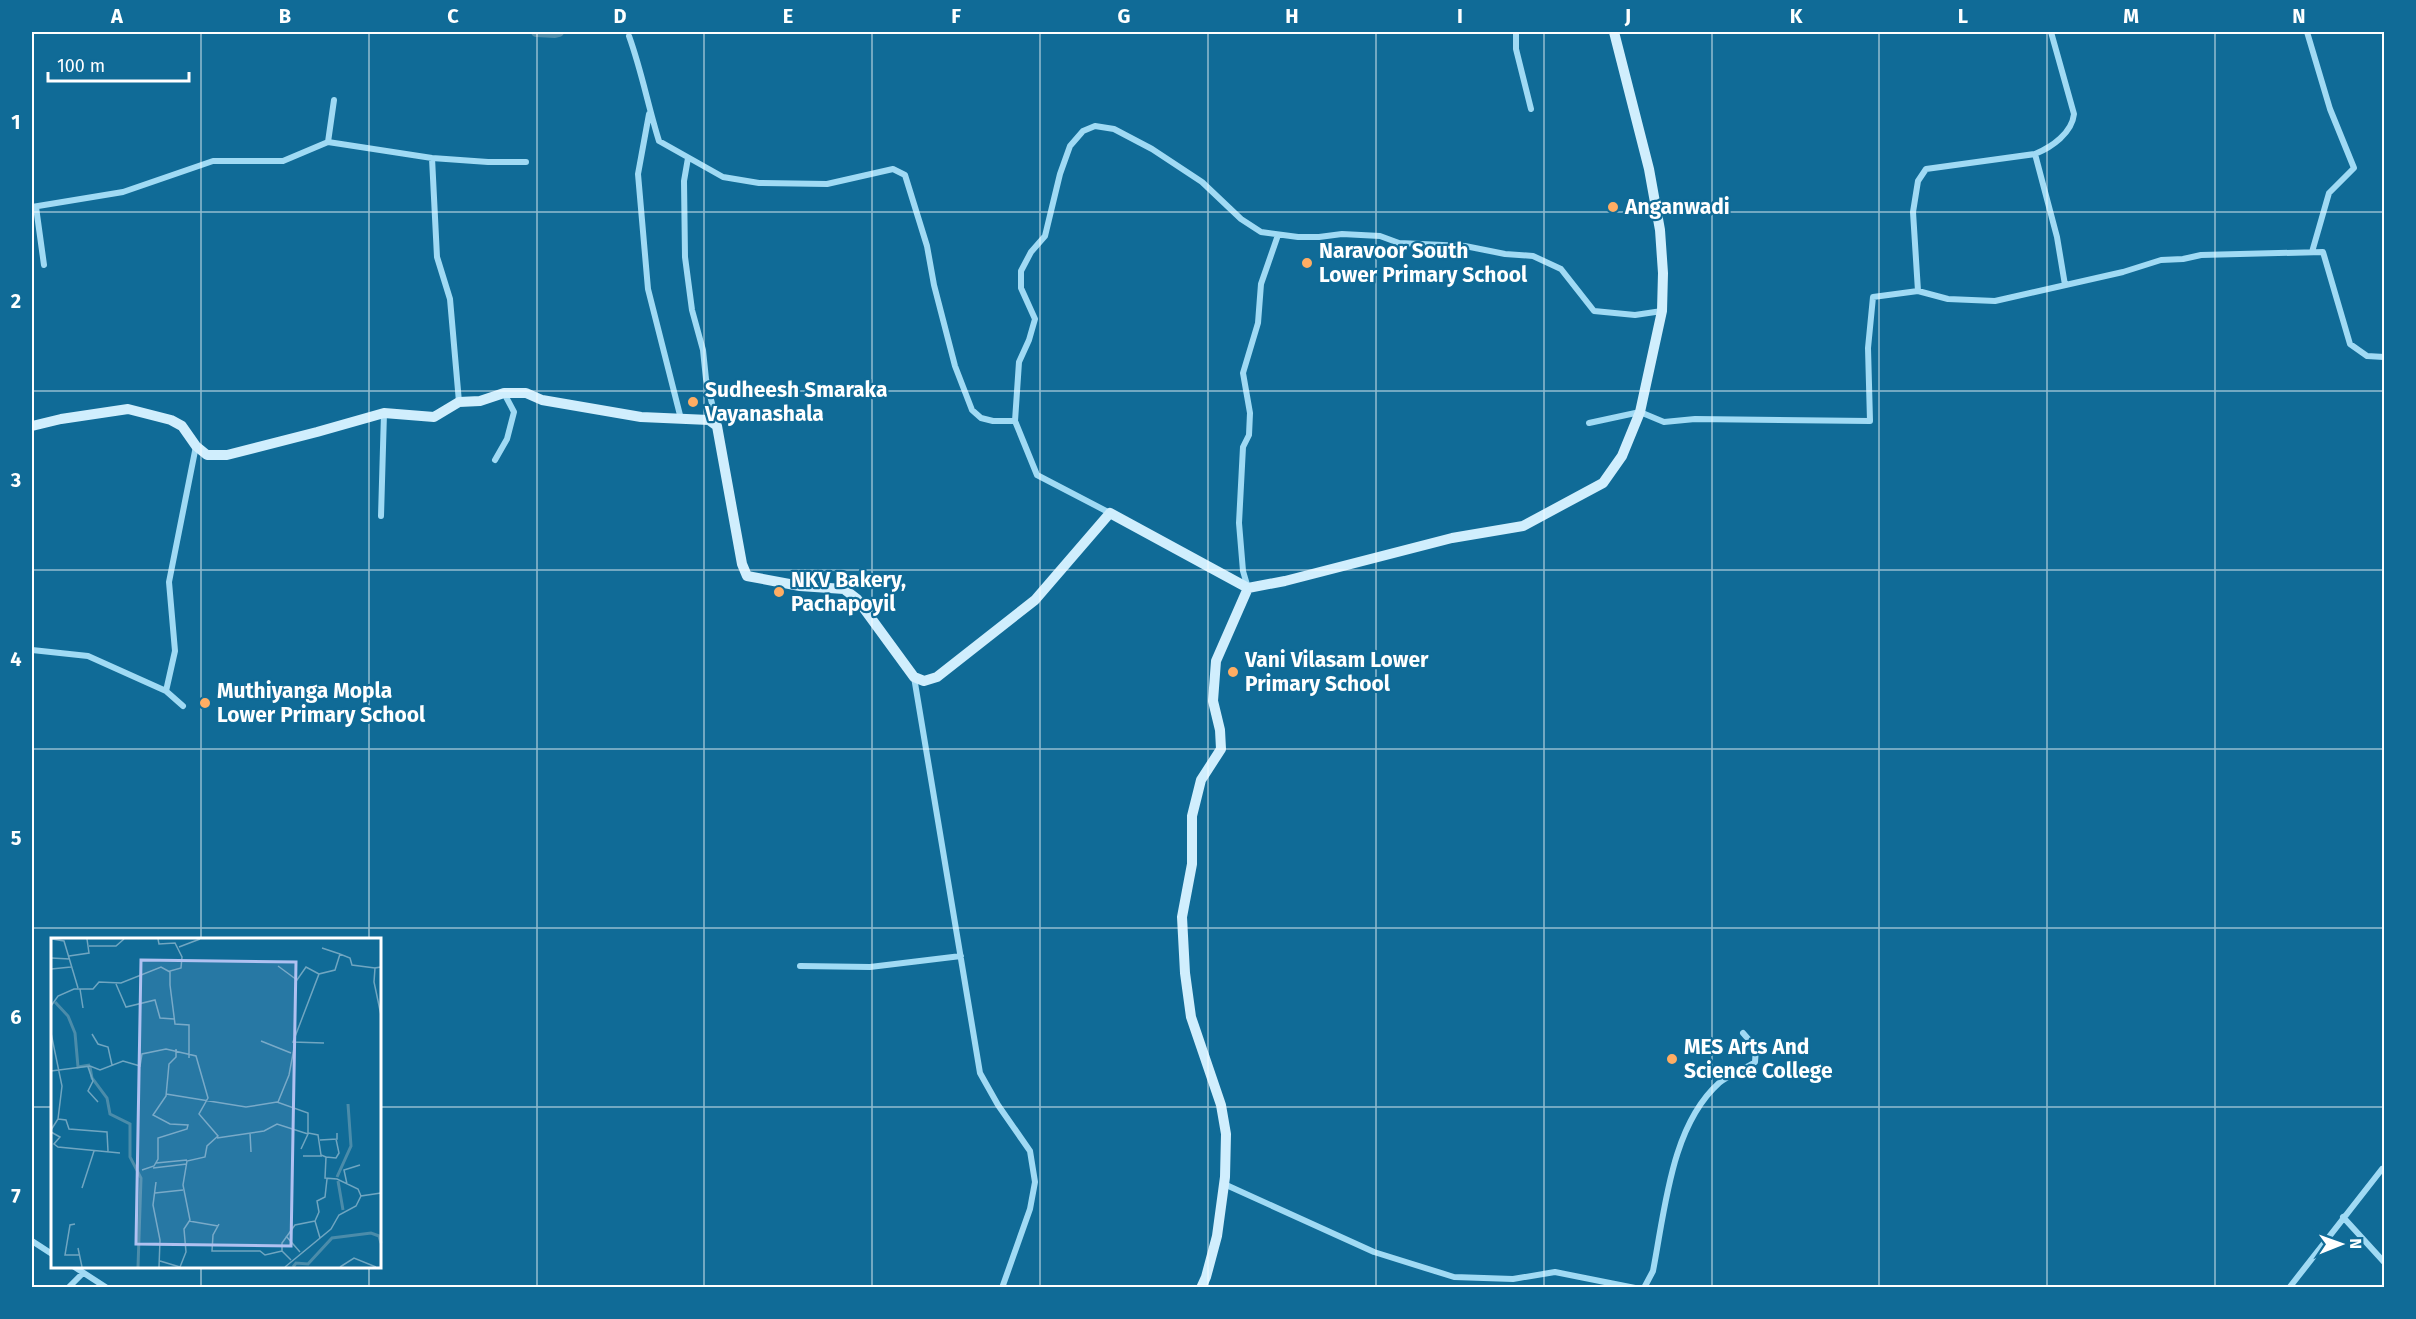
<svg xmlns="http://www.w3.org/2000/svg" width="2416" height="1319" font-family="'Fira Sans',sans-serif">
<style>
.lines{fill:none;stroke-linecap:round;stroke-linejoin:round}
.canal{stroke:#4b8caa;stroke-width:10}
.street{stroke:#a0daf4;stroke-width:6}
.secondary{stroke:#d0eefd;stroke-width:10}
.grid{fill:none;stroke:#fff;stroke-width:1.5;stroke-opacity:0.55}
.poi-dot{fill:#ffad63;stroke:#106b97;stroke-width:2}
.labels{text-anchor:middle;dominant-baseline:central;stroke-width:4.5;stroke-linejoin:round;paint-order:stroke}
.poi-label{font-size:21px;font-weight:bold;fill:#fff;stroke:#106b97;text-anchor:start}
.inset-river{fill:none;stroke:#4b8caa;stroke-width:3}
.inset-road{fill:none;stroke:#70a6c1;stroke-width:1.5}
.view{fill:#b0c1f1;fill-opacity:0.15;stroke:#b0c1f1;stroke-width:3}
.inset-edge{fill:none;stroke:#fff;stroke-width:3}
.neatline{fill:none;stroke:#fff;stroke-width:2}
.grid-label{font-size:20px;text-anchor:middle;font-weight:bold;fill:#fff}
</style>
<rect width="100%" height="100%" fill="#106b97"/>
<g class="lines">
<!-- canal -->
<path class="canal" d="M536,32l19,1 4,-1"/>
<!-- street -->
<path class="street" d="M1516,32v17l15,60
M2307,32l23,77 24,59 -25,25 -17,59
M629,36c13,36 19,70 30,105l64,36 36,6 68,1 66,-15 12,6 22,71 7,39 21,81 17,44 9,8 12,3h22l4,-59 10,-22 6,-21 -14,-31v-17l10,-19 14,-16 15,-62 10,-28 13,-15 12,-5 19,3 38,20 50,33 39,37 20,13 37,5h21l23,-3 38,2 19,7 66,3 40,8 28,2 28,13 33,42 41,4 27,-4
M649,114l-11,60 10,115 33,130
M328,142l6,-42
M2035,154l22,83 8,48
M432,158l5,99 13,42 9,103
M688,158l-4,23 1,76 7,53 11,40 3,29 11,45
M32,207l91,-15 90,-31h70l45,-19 104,16 56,4h38
M36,207l8,58
M1918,291l-5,-79 5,-31 8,-12 109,-15c17,-7 37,-21 39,-40l-23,-82
M1015,421l22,54 73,38
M1589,423l51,-11 24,10 31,-3 175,2 -2,-73 5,-51 45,-6 30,8 47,2 128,-29 38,-12 22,-1 18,-4 122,-3 27,92 17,12 17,1
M495,460l12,-21 7,-27 -10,-19
M381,516l3,-103
M1248,588l-5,-17 -4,-48 4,-76 6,-12 1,-22 -7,-40 15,-50 3,-39 17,-49
M32,650l56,6 78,35 17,15
M914,677l66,396 18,32 32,46 5,31 -5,27 -28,79
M166,691l9,-40 -6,-69 27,-136
M800,966l70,1 91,-11
M1224,1184l150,68 80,25 59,2 42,-7 80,16
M2343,1217l41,45
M32,1241l20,13
M73,1266l34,22
M68,1288l15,-15
M1644,1288l9,-17c12,-61 18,-145 66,-188 11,-9 25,-13 36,-21l1,-14 -13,-15
M2289,1288l93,-119"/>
<!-- secondary -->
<path class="secondary" d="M32,426l29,-7 67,-10 43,11 11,6 14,20 11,9h20l90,-23 67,-19 50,4 25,-15 21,-1 24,-8h22l16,7 99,17 68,3 8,6 25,138 5,12 53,10 44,3 13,10 57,78 10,4 13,-4 98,-77 75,-87 138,75 37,-7 167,-43 71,-12 80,-43 19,-27 18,-44 22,-101 1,-38 -3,-43 -11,-61 -35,-137
M1201,1288l5,-11 11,-41 8,-59 1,-43 -5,-29 -30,-88 -6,-44 -3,-56 10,-53v-48l9,-36 20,-31 -1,-19 -7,-29 3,-40 32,-73"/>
</g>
<!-- grid -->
<path class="grid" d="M201,32v908M369,32v908M537,32v1256M704,32v1256M872,32v1256M1040,32v1256M1208,32v1256M1376,32v1256M1544,32v1256M1712,32v1256M1879,32v1256M2047,32v1256M2215,32v1256M32,212h2352M32,391h2352M32,570h2352M32,749h2352M32,928h2352M32,1107h20M380,1107h2004M201,1266v22M369,1266v22"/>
<!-- markers -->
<g class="poi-dot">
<circle cx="1613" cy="207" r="6"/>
<circle cx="1307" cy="263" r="6"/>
<circle cx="693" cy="402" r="6"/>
<circle cx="779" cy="592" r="6"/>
<circle cx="1233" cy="672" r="6"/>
<circle cx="205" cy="703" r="6"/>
<circle cx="1672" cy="1059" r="6"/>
</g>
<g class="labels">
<!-- poi labels -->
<g class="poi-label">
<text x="1625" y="207">Anganwadi</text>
<text x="1319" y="251">Naravoor South<tspan x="1319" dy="24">Lower Primary School</tspan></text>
<text x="705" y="390">Sudheesh Smaraka<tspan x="705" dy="24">Vayanashala</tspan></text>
<text x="791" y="580">NKV Bakery,<tspan x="791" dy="24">Pachapoyil</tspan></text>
<text x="1245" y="660">Vani Vilasam Lower<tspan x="1245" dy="24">Primary School</tspan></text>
<text x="217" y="691">Muthiyanga Mopla<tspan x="217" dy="24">Lower Primary School</tspan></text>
<text x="1684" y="1047">MES Arts And<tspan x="1684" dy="24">Science College</tspan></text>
</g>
</g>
<!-- overview -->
<g transform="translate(51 938)">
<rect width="330" height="330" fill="#106b97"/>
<path class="inset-river" d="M4,64l13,14 7,17 3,34 12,-2M39,129l2,11 15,20 3,16 20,10v33l11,21 -3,89M286,239l14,-31 -3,-42M287,243l5,29M242,329l3,-4 12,1 24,-26 39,-5 8,3 2,7"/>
<path class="inset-road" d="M1,1l12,2 14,47M107,1l1,5 16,-1 7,14 -1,11 -11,3v14l5,39 14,1v33M38,8h27l8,-7M128,9l21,-8M271,10l18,6M18,18l20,-3 -2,-14M0,20l19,1M227,28l19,14 9,-13 13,7M330,29l-6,1 -1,14 7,33M0,31l20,-2M65,46l10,23 29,-7 5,18 14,1M29,51l3,19M0,68l7,-10 16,-7h19l6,-7 22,1 40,-16 9,5M0,95l11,53 -4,33 -7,11M41,96l6,10 10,3 4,18M210,103l30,12M273,105l-31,-1 26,-68 16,-4 5,-16 10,4 2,7 23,3M37,129l5,14 -5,10 10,11M0,133l39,-5 10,4 23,-9 17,5 2,-12 24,-5 30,7 12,42 -9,16 19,22 -11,10 -2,11 -18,4 -4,24 7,35 -6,9 2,23 -6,15M115,156l80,13 31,-5 31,11v20l10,2 3,20 5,2 -1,21 12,1 21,10 3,7M227,164l11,-27 6,-32M7,181l8,1 3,9 38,3 1,19M0,194l9,5 -6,7 4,3 62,6M199,195l1,19M166,200l47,-7 13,-7 31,10 -7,15M269,202l17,-1v-6M252,218h19M275,219l10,1 3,-5 -3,-14M105,225l31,-3M102,230l34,-4M91,232l12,-4 4,-7v-21l29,-9 1,-4 -18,-1 -17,-9 13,-19 3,-32 7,-7v-8M105,244l-3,23 7,35 -1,27M296,246l-3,-14 16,-5M31,250l12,-37M104,255l28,-3M138,283l29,5M24,286l-5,1 -5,30h14M168,286l-6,11 -1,16h48l5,4 17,-4M235,298l14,16M269,300l-5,-17 4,-9 -2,-11 8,-4 2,-18M27,310l4,19M240,322l-9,-9v-8l13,-18 20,-4M109,323l20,6M234,329l46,-38 8,-14 17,-9 5,-10 20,-3M289,329l14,-9 22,9"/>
<path class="view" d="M90,22l155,2 -5,284 -155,-2z"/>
<rect width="330" height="330" class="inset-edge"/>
</g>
<!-- border -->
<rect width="2416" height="1319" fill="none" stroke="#106b97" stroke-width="66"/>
<!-- north arrow -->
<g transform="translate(2341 1244) rotate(89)" stroke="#106b97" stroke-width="4.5" paint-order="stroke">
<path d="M0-4.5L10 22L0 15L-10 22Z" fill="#ffffff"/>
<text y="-9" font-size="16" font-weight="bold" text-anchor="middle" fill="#ffffff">N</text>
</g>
<!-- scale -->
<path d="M48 72v9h141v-9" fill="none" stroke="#ffffff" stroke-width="3"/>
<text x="57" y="72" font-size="18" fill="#ffffff" stroke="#106b97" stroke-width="4.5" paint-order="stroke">100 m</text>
<rect x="33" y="33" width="2350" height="1253" class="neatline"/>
<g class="grid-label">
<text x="117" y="23">A</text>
<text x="285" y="23">B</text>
<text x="453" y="23">C</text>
<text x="620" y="23">D</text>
<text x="788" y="23">E</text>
<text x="956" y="23">F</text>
<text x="1124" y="23">G</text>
<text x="1292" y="23">H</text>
<text x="1460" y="23">I</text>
<text x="1628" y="23">J</text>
<text x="1796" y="23">K</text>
<text x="1963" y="23">L</text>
<text x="2131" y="23">M</text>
<text x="2299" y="23">N</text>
<text x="16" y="129">1</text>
<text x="16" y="308">2</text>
<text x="16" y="487">3</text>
<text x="16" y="666">4</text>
<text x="16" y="845">5</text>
<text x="16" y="1024">6</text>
<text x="16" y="1203">7</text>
</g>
</svg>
